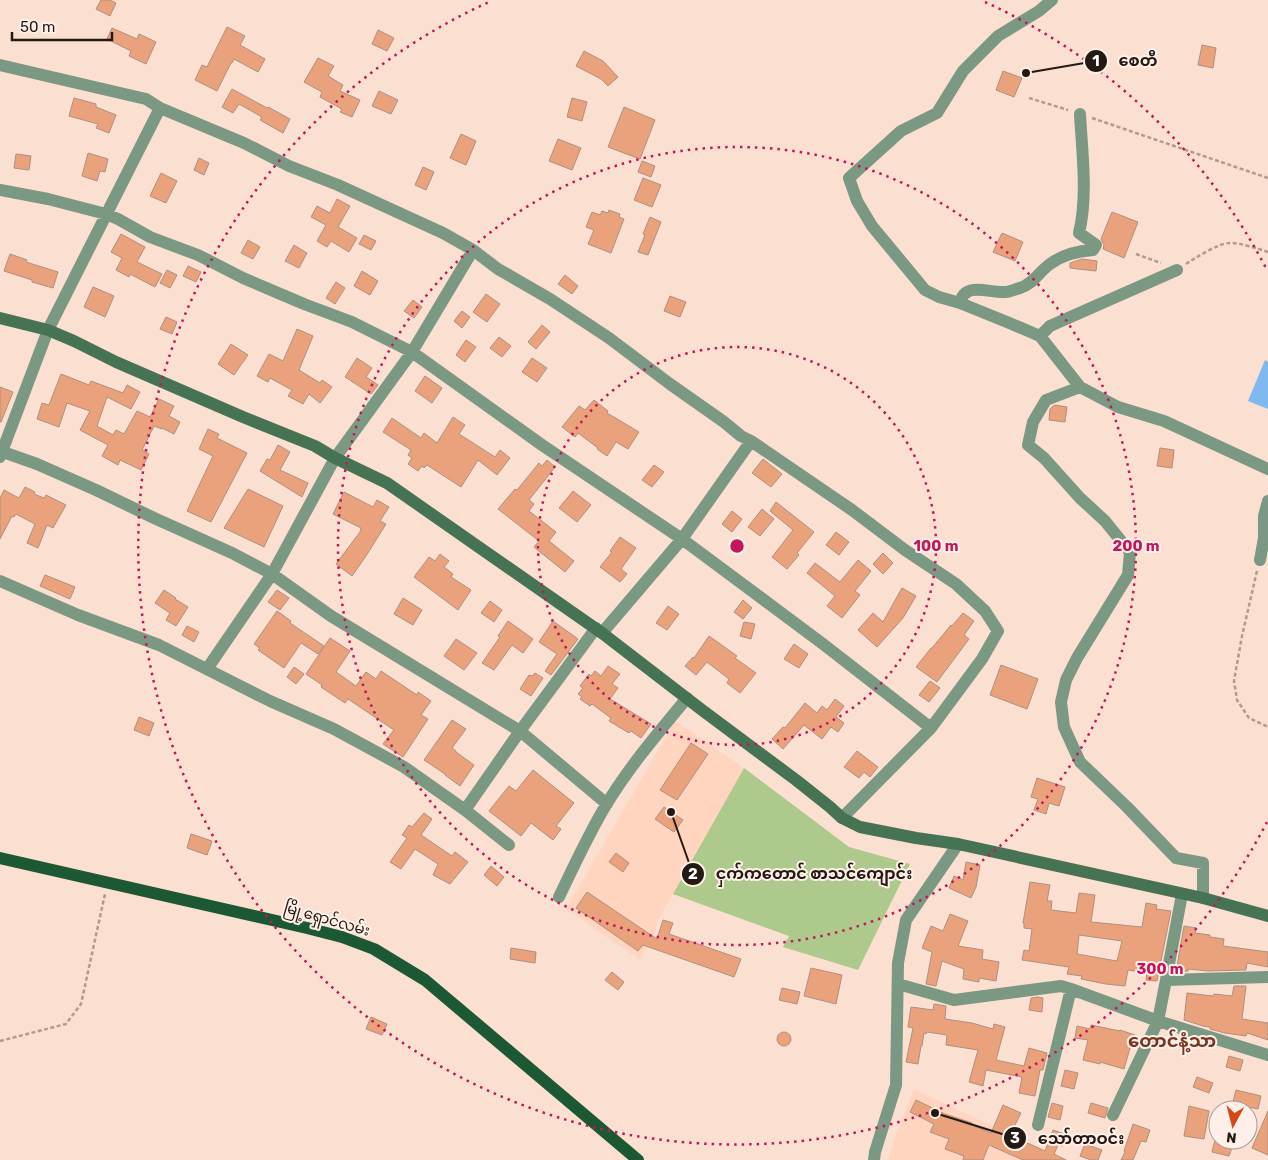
<svg xmlns="http://www.w3.org/2000/svg" width="1268" height="1160" font-family="Rubik,'Noto Sans Myanmar',sans-serif">
<style>
.built{fill:#ffd5bf}
.green{fill:#adc98b}
.water{fill:#7fb9f0}
.building{fill:#eaa27c;stroke:#af8f7f;fill-rule:evenodd}
.lines{fill:none;stroke-linecap:round;stroke-linejoin:round}
.path{stroke:#b19b8f;stroke-width:2.5;stroke-dasharray:4 2.5;stroke-linecap:butt}
.minor{stroke:#7b9883;stroke-width:12}
.secondary{stroke:#477355;stroke-width:12}
.primary{stroke:#1d5834;stroke-width:12}
.ring{fill:none;stroke:#c2185b;stroke-width:2.5;stroke-dasharray:2.5 5}
.labels{text-anchor:middle;dominant-baseline:central;stroke-width:4;stroke-linejoin:round;paint-order:stroke}
.street-label{font-size:15px;fill:#251913;stroke:#fef0e9}
.quarter-label{font-size:18px;font-weight:bold;fill:#793620;stroke:#fef0e9}
.centre{fill:#c2185b;stroke:#fef0e9;stroke-width:2.5}
.ring-label{font-size:15px;text-anchor:middle;font-weight:bold;fill:#c2185b;stroke:#fef0e9;stroke-width:4;stroke-linejoin:round;paint-order:stroke}
.leader{fill:none;stroke:#251913;stroke-width:2}
.callout-dot{fill:#251913;stroke:#fef0e9;stroke-width:2}
.mark-label{font-size:15px;text-anchor:middle;font-weight:bold;fill:#fff}
.callout-label{font-size:16px;text-anchor:middle;font-weight:bold;fill:#251913;stroke:#fef0e9;stroke-width:4;stroke-linejoin:round;paint-order:stroke}
</style>
<rect width="100%" height="100%" fill="#fbdfd1"/>
<!-- built -->
<path class="built" d="M675,721l69,47 -86,152 -4,16 -14,24 -74,-51z
M914,1089l150,71h-176l7,-23z"/>
<!-- green -->
<path class="green" d="M744,768l105,79 61,17 -52,106 -75,-23 6,-11 -116,-42z"/>
<!-- water -->
<path class="water" d="M1265,360l3,2v47l-20,-8z"/>
<!-- building -->
<path class="building" d="M101,0h9l6,3 -6,13 -14,-7z
M227,27l18,9 -5,9 25,14 -7,13 -24,-13 -2,4h-1l-14,28 -22,-11 7,-15 5,2z
M112,28l25,11 2,-5 17,8 -10,22 -17,-8 2,-5 -24,-12z
M378,30l16,8 -7,13 -15,-7z
M1202,45l14,3 -3,20 -15,-3z
M584,51l19,10 15,16 -10,9 -7,-7 -25,-13z
M318,58l16,8 -6,10 15,9 -3,6 20,9 -8,17 -12,-5 2,-3 -22,-12 2,-5 -18,-10z
M1003,71l19,7 -8,19 -18,-7z
M232,89l35,19 1,-1 22,12 -7,14 -23,-13 2,-3 -23,-13 -6,9 -11,-6z
M379,91l19,9 -7,14 -19,-8z
M74,98l22,6v3l20,8 -7,18 -13,-5 2,-4 -29,-8z
M572,98l15,4 -5,19 -15,-4z
M624,107l31,13 -15,39 -32,-12z
M461,134l15,7 -10,24 -16,-7z
M558,139l23,9 -9,22 -23,-9z
M88,153l20,6 -3,13 -5,-1 -3,10 -15,-5z
M16,154l15,2 -2,14 -15,-2z
M199,158l10,5 -5,12 -10,-5z
M642,161l13,5 -4,11 -13,-5z
M423,167l11,5 -8,18 -11,-5z
M161,173l16,8 -11,22 -16,-7z
M643,178l18,7 -9,22 -18,-7z
M337,199l13,7 -12,21 19,11 -8,14 -18,-11 -4,6 -10,-6 9,-16 -15,-8 6,-11 13,7z
M609,210l11,4 -1,3 5,2 -13,34 -23,-9 6,-14 -8,-3 6,-15 8,3 2,-4 6,2z
M1112,212l26,10 -14,36 -21,-9 1,-4 -3,-6z
M650,217l11,5 -13,33 -10,-3 7,-17 -2,-1z
M1002,233l21,9 -8,19 -22,-9z
M121,234l24,13 -8,15 25,12 -7,13 -25,-13 -1,3 -13,-7 6,-12 -11,-6z
M364,235l12,6 -5,9 -12,-6z
M248,240l12,7 -7,12 -12,-6z
M294,245l13,8 -8,15 -14,-7z
M10,254l17,6 -1,2 32,10 -5,16 -21,-6v-2l-28,-9z
M1082,259l15,2 -1,10 -26,-3v-5z
M188,266l13,6 -5,10 -13,-6z
M167,270l10,5 -7,13 -10,-5z
M362,271l16,10 -8,14 -16,-9z
M565,275l13,11 -6,8 -14,-10z
M336,282l9,6 -10,16 -9,-6z
M93,287l21,9 -9,21 -21,-10z
M486,294l14,10 -13,18 -14,-10z
M670,296l16,6 -6,15 -16,-6z
M413,300l9,7 -8,11 -10,-7z
M462,311l8,6 -8,11 -8,-7z
M166,317l11,5 -5,12 -12,-5z
M542,325l8,7 -14,17 -8,-7z
M297,329l16,7 -14,34 21,13 2,-3 10,7 -12,16 -11,-9 -6,10 -15,-8 4,-6 -22,-12 -2,4 -11,-6 12,-22 14,7z
M499,337l12,9 -9,11 -12,-9z
M466,340l10,7 -11,15 -9,-7z
M231,344l17,11 -14,20 -16,-11z
M357,358l15,10 -6,9 12,8 -7,9 -26,-17z
M532,358l15,10 -10,14 -15,-10z
M61,374l28,11 2,-4 32,12 4,-8 13,7 -9,17 -24,-12 -10,29 16,9 3,-5 8,4 13,-23 13,6 9,-18 15,7 -5,10 11,6 -6,12 -12,-6v1l-8,-3 -12,24 7,4 -8,16 -21,-10 -2,5 -16,-9 6,-11 -28,-15 10,-19 -23,-8 -8,24 -22,-8 5,-16 7,2z
M425,376l17,12 -10,15 -17,-12z
M0,387l13,5 -12,30h-1z
M594,400l14,11 -1,2 32,19 -11,17 -12,-7 -9,14 -10,-7 1,-1 -20,-15 -3,4 -13,-10 17,-21 6,4z
M1055,405l12,2 -2,15 -16,-2 1,-11 2,-2z
M453,417l12,8 -6,9 36,23 5,-7 10,8 -13,17 -19,-15 -17,27 -34,-22 -3,3 -2,-2 -4,5 -10,-7 4,-6 -4,-3 3,-5 -28,-18 9,-14 29,20 3,-5 13,10z
M208,429l11,5 -2,4 30,15 -36,69 -24,-11 26,-55 -14,-7z
M278,445l12,7 -10,18 28,13 -6,14 -42,-26 7,-12 3,1z
M1160,448l14,2 -2,18 -15,-2z
M763,459l19,15 -11,13 -19,-14z
M547,460l8,7 -26,33 5,4 -5,7 27,21 -7,9 25,20 -9,11 -31,-25 5,-6 -41,-32 17,-20 2,1 22,-27 3,3z
M654,465l10,7 -12,15 -10,-7z
M25,487l10,5 -1,2 10,4 2,-3 20,10 -13,23 -6,-3 -9,23 -11,-5 8,-19 -19,-10 -2,3 -2,-1 -12,23v-41l4,-8 15,8z
M248,489l35,17 -19,41 -40,-19z
M573,491l18,14 -14,17 -18,-14z
M344,492l29,15 4,-7 12,7 -9,14 6,3 -20,32 -14,20 -16,-12 24,-32 1,-4 -28,-14z
M776,502l38,30 -17,21 2,2 -12,14 -15,-12 21,-27 -23,-19z
M762,509l12,10 -14,17 -12,-9z
M732,511l10,8 -10,13 -10,-8z
M836,532l13,10 -10,13 -13,-10z
M620,537l16,11 -15,21 6,5 -7,8 -20,-15 12,-15 -2,-1z
M883,553l10,10 -10,11 -10,-10z
M440,554l9,7 -5,6 9,7 -2,3 20,13 -13,20 -44,-33 15,-20 6,4z
M858,560l13,11 -16,20 5,4 -18,23 -15,-12 8,-10 -28,-23 8,-10 25,19z
M45,575l30,12 -5,12 -30,-13z
M902,588l14,8 -13,22 -26,29 -19,-17 15,-17 10,9z
M164,590l12,8 -1,1 13,8 -12,19 -10,-6 4,-7 -15,-10z
M277,590l12,8 -9,12 -12,-8z
M403,598l19,12 -9,15 -19,-11z
M743,600l9,8 -9,11 -9,-7z
M490,601l12,9 -8,12 -13,-9z
M668,606l11,8 -12,16 -11,-7z
M277,611l14,10 -1,2 34,23 -6,8 -17,-11 -17,25 -26,-18 2,-2 -6,-4z
M963,613l11,8 -10,14 5,4 -32,43 -21,-15 15,-19h1l19,-23 1,1z
M508,621l25,18 -10,14 -11,-8 -18,25 -12,-7 18,-26 -2,-1z
M553,621l25,18 -27,36 -6,-4 12,-17 -18,-12z
M744,622l11,2 -4,15 -11,-3z
M187,626l12,6 -5,10 -12,-7z
M709,636l28,20 -2,2 21,15 -16,20 -13,-10 2,-4 -22,-17 -11,13 -11,-9 8,-9 1,1z
M330,638l20,13 -14,21 20,14 10,-14 10,7 5,-8 36,24 1,-3 13,9 -10,14 7,4 -25,38 -20,-13 11,-14 -46,-31 -3,4 -24,-16 1,-2 -16,-11z
M456,639l21,14 -13,17 -20,-14z
M794,644l14,10 -9,14 -15,-9z
M1001,665l37,14 -11,30 -37,-14z
M608,666l12,8 -8,10 6,4 -8,11 41,25 -10,14 -10,-7 -2,2 -20,-12 2,-3 -19,-14 -2,2 -10,-7 2,-2 -4,-3 5,-6 -3,-2 9,-12 2,2 4,-5 6,5z
M294,667l10,7 -8,10 -9,-7z
M535,673l8,5 -12,18 -11,-7 9,-14 3,1z
M930,681l10,7 -11,14 -10,-7z
M835,699l9,7 -8,11 8,6 -6,9 -7,-5 -9,12 -18,-14 -21,24 -11,-10 11,-12 2,1 20,-25 12,10 5,-7 5,4z
M139,717l15,6 -5,13 -15,-6z
M452,720l14,9 -14,19 4,3v1l18,13 -14,21 -15,-11v-1l-21,-14z
M691,743l17,11 -31,46 -17,-10z
M857,751l21,16 -8,10 -6,-5 -5,6 -15,-11z
M533,770l41,33 -18,23 5,3 -8,11 -22,-17 -10,13 -32,-25 20,-25 7,5z
M1037,778l28,9 -6,19 -10,-3 -3,11 -12,-4 4,-11 -7,-2z
M664,807l19,13 -9,12 -19,-13z
M424,813l8,6 -11,16 31,21 3,-4 13,10 -18,22 -17,-9 5,-11 -23,-15 -14,20 -11,-7 17,-24 -5,-3 7,-10 3,2z
M191,834l21,7 -5,14 -20,-7z
M616,853l13,10 -6,9 -14,-10z
M966,862l14,3 -4,22 -5,11 -22,-10 5,-12 9,4z
M491,866l13,11 -7,9 -13,-11z
M1030,882l20,3 -3,16h5l-1,9 25,3 3,-20 16,2 -4,27 51,5 4,-24 11,2 -1,4 15,2 -14,70 -11,-1 1,-7 -19,-3 -3,16 -19,-2 -25,-5 1,-3 -15,-2 2,-7 -47,-7 2,-10 5,1 3,-22 -8,-1v-5h-1zM1079,935l43,6 -5,20 -40,-7z
M587,892l70,47 6,-19 10,3 -4,11 72,25 -7,18 -91,-32 -5,6 -62,-43z
M950,914l18,7 -10,25 25,4 -1,9 17,3 -3,19 -17,-3v4l-16,-3 1,-10 -22,-8 -6,25 -10,-2 6,-32 -10,-4 9,-22 12,5z
M1184,926l12,2 -1,5 15,2v2l14,2 -1,7 45,6v15l-21,-4 -1,7 -38,1 -20,-2v2l-12,1z
M511,948l25,4 -1,11 -25,-4z
M811,968l31,7 -6,29 -32,-8z
M612,972l12,10 -6,8 -13,-10z
M1234,986h12l-4,33 26,4v17l-21,-7 -1,3 -21,-3 -15,-4v-2l-7,-1 -19,-6 3,-27 26,3 1,-2 18,2z
M782,988l18,4 -3,12 -18,-4z
M1038,997l5,1 -1,14 -13,-2 2,-12z
M934,1004l12,2 -1,13 27,4 21,6 1,-5 11,3 -9,33 28,6 5,-18 18,5 -4,17h-3l-5,26 -16,-3 3,-16 -36,-7 -3,16 -14,-4 9,-32 -32,-5 1,-10 -20,-3 -1,2 -2,-1 -2,13h-1l-3,18 -12,-2 7,-34 -5,-1 3,-20 22,3z
M371,1017l16,7 -5,11 -16,-6z
M1091,1025l29,6v-1l15,5 -4,13h-1l-6,21 -24,-7v2l-17,-4 5,-20 -13,-2 2,-12 13,3z
M777 1039a7 7 0 1 1 14 0a7 7 0 1 1-14 0Z
M1229,1056l14,4 -3,11 -14,-4z
M1065,1070l13,3 -4,16 -13,-3z
M1197,1077l16,6 -4,10 -16,-6z
M1236,1090l25,6 -3,13 -15,-3 -10,-4z
M916,1100l29,14 27,9v2l19,8 12,-28 18,8 -11,22 35,16 8,-21 14,5 -5,11 -4,-1 -4,9 12,6h-43l-34,-15 -6,15h-20l1,-4 -19,-7 4,-10 -19,-7 4,-8 -24,-12z
M1052,1103l11,3 -3,14 -12,-3z
M1091,1103l17,5 -3,10 -17,-5z
M1189,1106l20,5 -5,28 -20,-3z
M1268,1111v44l-16,-7z
M1133,1124l17,6 -4,12 -5,-1 -8,19h-12l4,-8 -1,-1z
M1215,1140l18,5 -4,11 -17,-4z
M1085,1144l17,6 -4,10h-7l-11,-4z"/>
<g class="lines">
<!-- path -->
<path class="path" d="M1029,98l39,12
M1092,118l176,60
M1136,254l25,9
M1186,264c9,-6 33,-21 43,-21 9,-1 30,6 39,9
M1257,571l-15,65 -8,45 3,19 12,18 19,9
M0,1041l66,-17 15,-20 24,-110"/>
<!-- minor -->
<path class="minor" d="M1052,0l-13,11 -41,25 -35,35 -26,42 -36,18 -52,47 8,23 15,25 53,64 14,7 21,6 47,19 33,14 40,51 38,20 46,14 104,48
M0,65l146,34 14,9 84,35 45,23 49,19 105,48 30,17 25,19 52,30 59,39 61,46 54,38 17,14 10,5 101,69 53,40 51,34 29,27 13,20 -16,28 -51,69 -89,90
M0,190l48,9 58,15 12,5 32,18 48,18 45,23 61,26 48,18 60,30 130,93 140,94 141,105 108,84
M960,303c5,-22 28,-10 45,-11 5,0 10,-3 15,-4 13,-4 19,-16 30,-24 12,-9 28,-13 43,-14l3,-5 -17,-12c9,-37 3,-81 1,-119
M1040,336l10,-10 127,-56
M1080,387l-34,13 -13,22 -5,23 16,13 36,40 25,23 25,31 -2,23 -51,83 -11,22 -5,22 3,25 16,35 47,45 49,51 27,5v35
M0,451l37,13 59,26 58,28 78,35 40,21 59,42 189,115 87,73
M0,457l48,-127 112,-222
M1260,560l4,-22v-22l4,-15
M0,581l78,34 81,30 111,56 64,28 70,38 61,43 44,35
M602,633l80,-94 69,-98
M207,669l65,-95 63,-116 77,-106 61,-102
M465,810l55,-79 76,-103
M559,897c15,-31 29,-62 47,-92 23,-38 52,-72 81,-107
M1166,980l102,-3
M898,984l56,16 107,-14 10,3 87,32 110,34
M1113,1115l45,-94 8,-41 16,-86
M1038,1125l33,-136
M874,1160l1,-8 21,-67 2,-122 8,-43 52,-76"/>
<!-- secondary -->
<path class="secondary" d="M0,318l48,12 26,11 42,21 127,55 72,29 20,12 52,25 215,150 100,77 94,70 34,27 12,11 18,9 56,11 42,6 245,54 65,18"/>
<!-- primary -->
<path class="primary" d="M0,858l307,70 35,9 32,12 51,31 213,180"/>
</g>
<!-- distance rings -->
<g class="ring">
<circle cx="737" cy="546" r="199"/>
<circle cx="737" cy="546" r="399"/>
<path d="M1267 822A598 598 0 1 1 489 2M985 2A598 598 0 0 1 1267 270"/>
</g>
<g class="labels">
<!-- street labels -->
<g class="street-label">
<text transform="translate(327 919) rotate(16)">မြို့ရှောင်လမ်း</text>
</g>
<!-- quarter labels -->
<g class="quarter-label">
<text x="1172" y="1041">တောင်နံ့သာ</text>
</g>
</g>
<circle cx="737" cy="546" r="8" class="centre"/>
<g class="ring-label">
<text x="936" y="551">100 m</text>
<text x="1136" y="551">200 m</text>
<text x="1160" y="974">300 m</text>
</g>
<!-- callouts -->
<path class="leader" d="M1026 73L1096 61M671 812L693 874M935 1113L1015 1138"/>
<g class="callout-dot">
<circle cx="1026" cy="73" r="5"/>
<circle cx="671" cy="812" r="5"/>
<circle cx="935" cy="1113" r="5"/>
<circle cx="1096" cy="61" r="12"/>
<circle cx="693" cy="874" r="12"/>
<circle cx="1015" cy="1138" r="12"/>
</g>
<g class="mark-label">
<text x="1096" y="66">1</text>
<text x="693" y="879">2</text>
<text x="1015" y="1143">3</text>
</g>
<g class="callout-label">
<text x="1138" y="66">စေတီ</text>
<text x="814" y="879">ငှက်ကတောင် စာသင်ကျောင်း</text>
<text x="1081" y="1144">သော်တာဝင်း</text>
</g>
<!-- north arrow -->
<g transform="translate(1233 1125) rotate(187)"><circle r="24" fill="#fef0e9" stroke="#a79a93"/>
<path d="M0-4L9 19L0 12L-9 19Z" fill="#d14a18"/>
<text y="-8" font-size="14" font-weight="bold" text-anchor="middle" fill="#251913">N</text>
</g>
<!-- scale -->
<path d="M12 32v8h100v-8" fill="none" stroke="#251913" stroke-width="2.5"/>
<text x="20" y="32" font-size="15" fill="#251913" stroke="#fef0e9" stroke-width="4" paint-order="stroke">50 m</text>
</svg>
